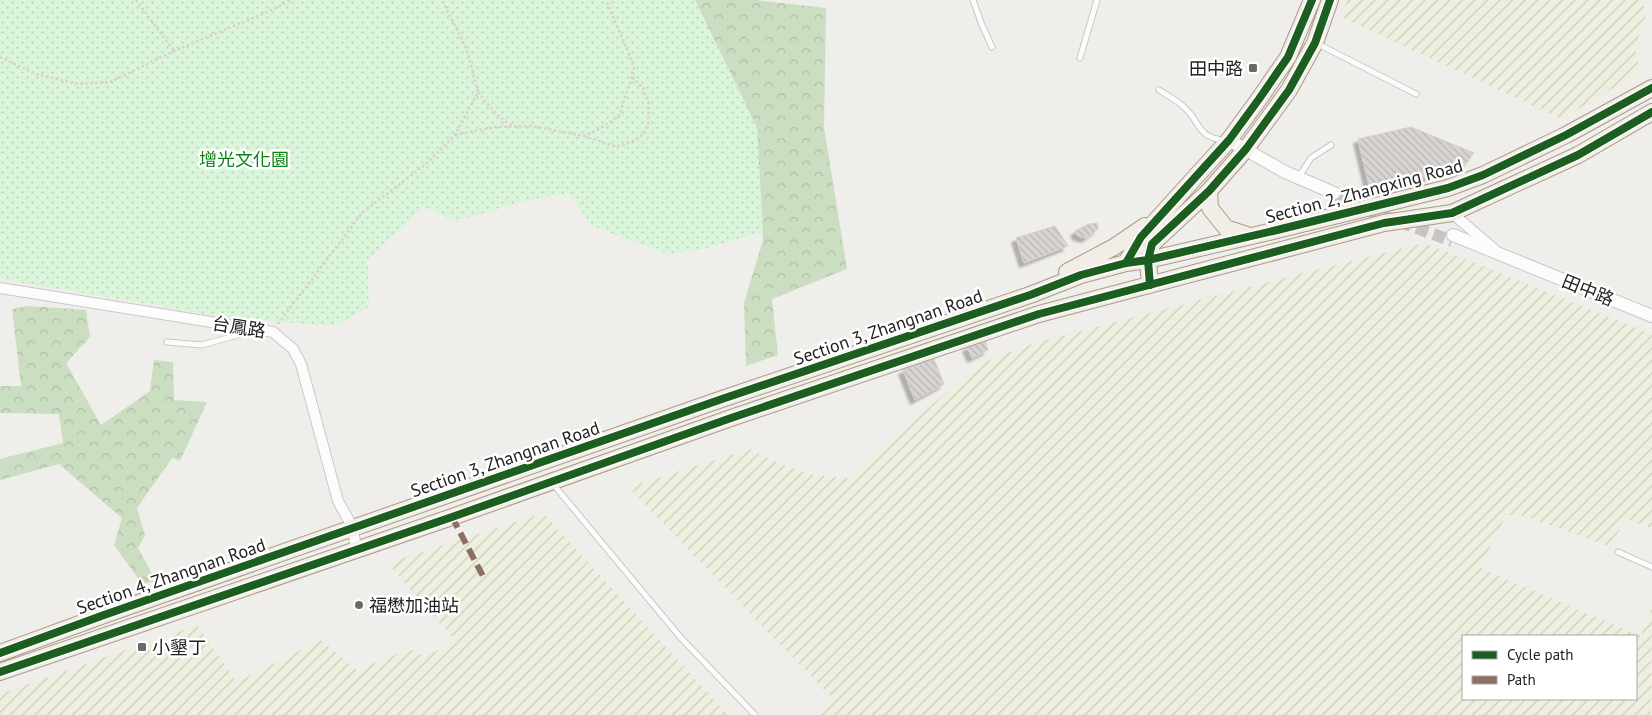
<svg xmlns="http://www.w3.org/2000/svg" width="1652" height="715" font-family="'PT Sans','Noto Sans TC',sans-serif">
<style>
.farmland{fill:url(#farmland-furrows);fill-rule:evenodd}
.forest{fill:url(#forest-crowns)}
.park{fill:url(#park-dots)}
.building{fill:url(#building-back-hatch);stroke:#d3d0cc;filter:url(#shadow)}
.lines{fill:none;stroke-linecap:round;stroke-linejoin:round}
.tertiary-tunnel{stroke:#c7c5c3;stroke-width:12;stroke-dasharray:12 6;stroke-linecap:butt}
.service-casing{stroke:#c9c8c7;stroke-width:7}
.minor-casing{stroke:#c9c8c7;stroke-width:12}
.tertiary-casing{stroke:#c9c8c7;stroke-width:14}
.primary-casing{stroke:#a79c86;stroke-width:18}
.path{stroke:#dccecd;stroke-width:2.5;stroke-dasharray:2.5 2.5;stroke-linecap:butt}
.service{stroke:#fdfcfc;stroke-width:5}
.minor{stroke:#fdfcfc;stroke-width:10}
.tertiary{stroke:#fdfcfc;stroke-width:12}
.primary{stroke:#f3ede7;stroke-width:16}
.quiet{stroke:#8d6e63;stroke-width:6;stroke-dasharray:12 6;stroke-linecap:butt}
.cycleway-casing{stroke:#fff;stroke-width:11}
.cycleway{stroke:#1b5e20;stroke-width:8}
.poi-dot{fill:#6a6968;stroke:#fff;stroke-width:2}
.labels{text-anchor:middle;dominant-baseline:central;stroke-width:5;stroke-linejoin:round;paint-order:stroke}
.poi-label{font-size:18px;fill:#222;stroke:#fff;text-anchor:start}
.park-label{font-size:18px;fill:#0c8416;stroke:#fff}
.street-label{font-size:18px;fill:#222;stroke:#fff}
</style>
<defs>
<pattern id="farmland-furrows" width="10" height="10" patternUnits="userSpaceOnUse" patternTransform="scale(1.25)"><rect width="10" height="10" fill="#efefdf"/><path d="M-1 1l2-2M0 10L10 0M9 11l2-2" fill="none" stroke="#cdcdbf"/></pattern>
<pattern id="forest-crowns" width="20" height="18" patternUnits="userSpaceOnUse" patternTransform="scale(1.25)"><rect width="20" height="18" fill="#cbdec1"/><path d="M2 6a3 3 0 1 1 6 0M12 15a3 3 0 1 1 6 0" fill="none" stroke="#aebea6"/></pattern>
<pattern id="park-dots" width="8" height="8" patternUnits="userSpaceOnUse" patternTransform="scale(1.25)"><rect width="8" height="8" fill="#daf5da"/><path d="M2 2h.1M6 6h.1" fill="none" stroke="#bbd2bb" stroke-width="1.8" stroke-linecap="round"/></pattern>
<pattern id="building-back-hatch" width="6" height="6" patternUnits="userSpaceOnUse" patternTransform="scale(1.25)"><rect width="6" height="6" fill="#d7d4d2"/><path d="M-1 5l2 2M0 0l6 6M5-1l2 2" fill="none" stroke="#b8b6b4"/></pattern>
<filter id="shadow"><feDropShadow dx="-4.5" dy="4.5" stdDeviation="1" flood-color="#0004"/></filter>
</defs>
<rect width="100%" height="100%" fill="#f0eeeb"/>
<!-- farmland -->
<path class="farmland" d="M1347,0h292v5l9,3 -13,41 5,23 -78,47 -221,-102z
M1425,243l227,91v194l-27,-9 -14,28 -90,-32h-15l-26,53 161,68 11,-29 -1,108h-833l15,-16 -205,-212 123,-38 30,15 32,11 36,3 128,-113 51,-20 278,-73zM1463,636h173v63h-173z
M543,513l185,202h-728v-21l197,-69 40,57 84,-42 36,30 52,-21 15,7 33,-13 -70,-80z"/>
<!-- forest -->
<path class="forest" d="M695,0h61l70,8 -2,119 23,142 -75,30 6,56 -32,11 -2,-63 19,-63 -6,-112z
M29,306l57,4 4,27 -24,26 35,62 49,-34 4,-31 19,2 1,38 33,2 -27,59 -8,-3 -35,50 8,27 -7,13 18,33 -14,3 -28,-39 8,-27 -63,-54 -59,16v-21l63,-16 -4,-29 -59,-1v-27h21l-9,-77z"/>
<!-- park -->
<path class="park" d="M0,0h695l62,128 6,104 -56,16 -40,6 -75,-28 -23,-32 -41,6 -72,21 -32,-14 -56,53 1,47 -33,19 -106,-8 -230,-39z"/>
<!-- building -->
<path class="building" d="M1411,127l63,26 -10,13 -93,28 -13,-55z
M1097,223l1,6 -12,9 -8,-2 -3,-5 14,-7z
M1055,226l13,20 -44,17 -8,-25z
M985,340l3,10 -16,8 -5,-11z
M934,359l10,25 -29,16 -12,-30z"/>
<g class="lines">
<!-- tertiary-tunnel -->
<path class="tertiary-tunnel" d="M1332,197l120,44"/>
<defs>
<path id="service" d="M973,0l9,25 10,22
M1318,44l98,50
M1080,58l17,-58
M1159,90c9,6 19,11 26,18 16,15 12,29 38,32
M1297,176l5,-4 9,-14 20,-13
M167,342l35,3 50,-14
M553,484l128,154 74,77
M1618,552l34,15"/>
<path id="minor" d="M1452,213l43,37
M0,288l273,44 20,17 8,15 37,137 15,27 3,22"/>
<path id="tertiary" d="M1229,140l56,32 49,21
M1453,235l199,81"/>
<path id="primary" d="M1209,191l1,17 16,20 24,8
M1126,263l15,-26 88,-97 30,-41 29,-42 24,-57
M1067,272l47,-25 31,-21
M1150,285l-2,-25 4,-16 57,-53 37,-42 43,-59 26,-47 15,-43
M0,653l104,-38 618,-216 308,-104 51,-20 45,-12 22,-3 125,-29 175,-43 35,-13 83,-40 86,-47
M0,672l452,-155 279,-99 308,-104 345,-91 68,-10 126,-58 74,-43"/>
</defs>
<!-- service casing -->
<use href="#service" class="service-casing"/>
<!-- minor casing -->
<use href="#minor" class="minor-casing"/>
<!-- tertiary casing -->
<use href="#tertiary" class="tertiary-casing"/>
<!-- primary casing -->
<use href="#primary" class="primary-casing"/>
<!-- path -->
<path class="path" d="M136,0l38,51
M0,57l36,17 42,10 32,-2 64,-31 91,-38 26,-13
M478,92l18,22 16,12
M455,135l39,-8 38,-1 52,10 15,-7 20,-13 13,-39 2,-9 -5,-14 -23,-54
M584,136l30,10 9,-1 12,-5 9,-6 4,-10 1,-20 -6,-16 -11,-11
M1344,188l18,7
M278,324l84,-111 64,-49 29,-29 23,-43 -11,-42 -25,-50"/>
<!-- service -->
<use href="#service" class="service"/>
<!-- minor -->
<use href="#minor" class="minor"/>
<!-- tertiary -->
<use href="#tertiary" class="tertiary"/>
<!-- primary -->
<use href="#primary" class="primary"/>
<!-- quiet -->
<path class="quiet" d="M452,517l33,63"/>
<defs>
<path id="cycleway" d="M1126,263l15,-26 88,-97 30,-41 29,-42 24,-57
M1150,285l-2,-25 4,-16 57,-53 37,-42 43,-59 26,-47 15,-43
M0,653l104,-38 618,-216 308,-104 51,-20 45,-12 22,-3 125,-29 175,-43 35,-13 83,-40 86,-47
M0,672l452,-155 279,-99 308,-104 345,-91 68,-10 126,-58 74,-43"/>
</defs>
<!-- cycleway casing -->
<use href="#cycleway" class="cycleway-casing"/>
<!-- cycleway -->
<use href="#cycleway" class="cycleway"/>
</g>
<!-- markers -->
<g class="poi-dot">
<rect x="1248" y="63" width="10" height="10" rx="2.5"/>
<circle cx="359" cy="605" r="5"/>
<rect x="137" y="642" width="10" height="10" rx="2.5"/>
</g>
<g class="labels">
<!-- poi labels -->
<g class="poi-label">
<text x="1243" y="68" text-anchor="end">田中路</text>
<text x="369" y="605">福懋加油站</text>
<text x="152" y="647">小墾丁</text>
</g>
<!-- park labels -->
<g class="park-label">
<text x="244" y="159">增光文化園</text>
</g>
<!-- street labels -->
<g class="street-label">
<text transform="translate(1364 191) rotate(-15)">Section 2, Zhangxing Road</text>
<text transform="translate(1588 290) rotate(22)">田中路</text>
<text transform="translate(239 327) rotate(9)">台鳳路</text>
<text transform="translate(888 327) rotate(-19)">Section 3, Zhangnan Road</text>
<text transform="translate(505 459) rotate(-19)">Section 3, Zhangnan Road</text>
<text transform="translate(171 576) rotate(-19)">Section 4, Zhangnan Road</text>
</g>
</g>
<!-- legend -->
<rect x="1462" y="635" width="175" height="65" fill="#ffffff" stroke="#a7a7a7"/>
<rect x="1472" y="651" width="25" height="8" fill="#1b5e20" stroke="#a7a7a7"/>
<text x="1507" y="660" font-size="15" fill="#222222">Cycle path</text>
<rect x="1472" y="676" width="25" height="8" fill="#8d6e63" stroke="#a7a7a7"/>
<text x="1507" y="685" font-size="15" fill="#222222">Path</text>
</svg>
